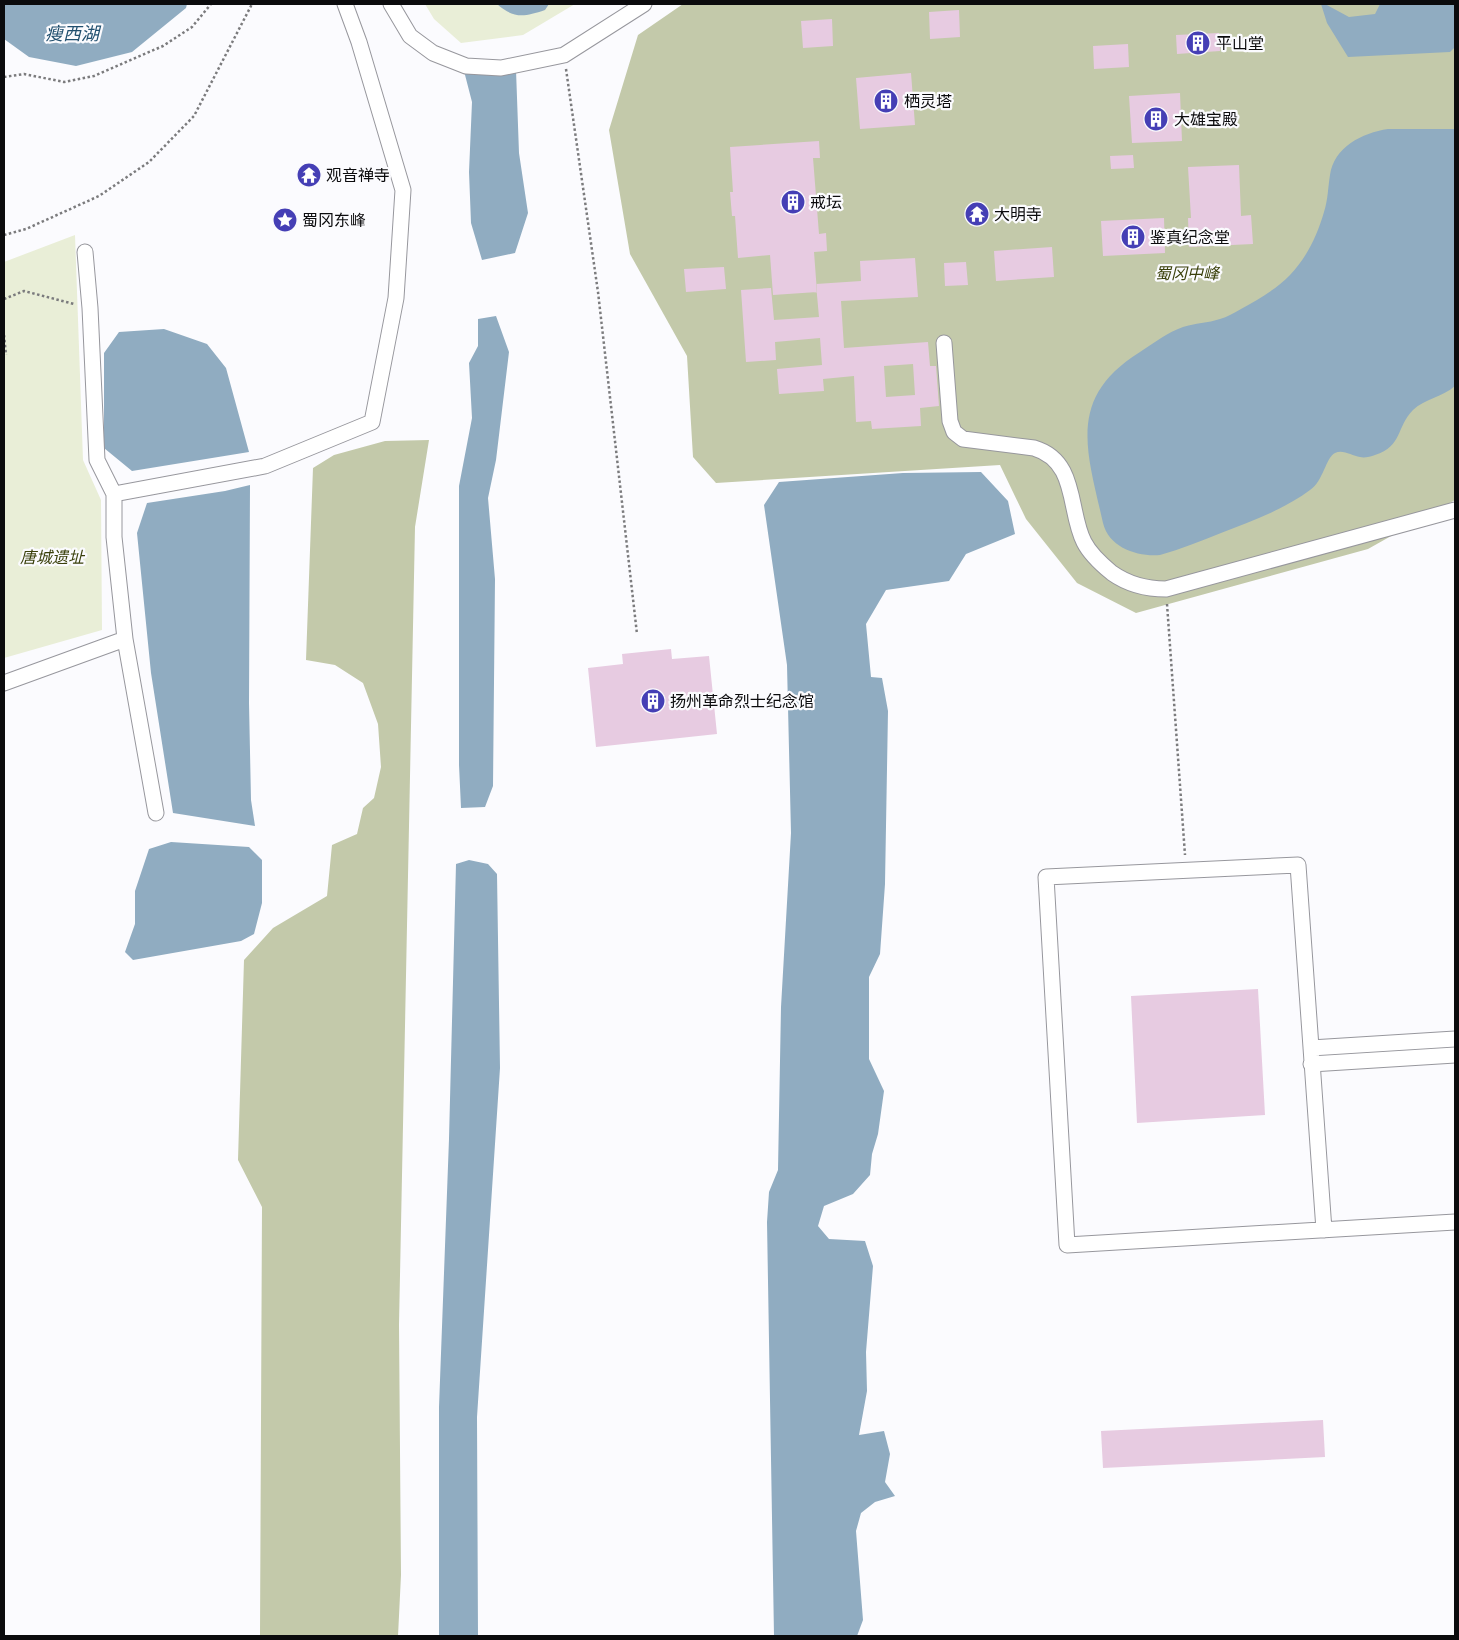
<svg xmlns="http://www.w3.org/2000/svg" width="1459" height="1640" font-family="'Libre Baskerville','Noto Sans SC',serif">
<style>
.green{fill:#e9eed7}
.forest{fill:#c3c9aa}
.water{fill:#90acc1}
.building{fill:#e7cbe1;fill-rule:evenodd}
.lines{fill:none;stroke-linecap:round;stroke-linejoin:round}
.minor-casing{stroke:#97979d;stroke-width:17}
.path{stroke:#7b7b7d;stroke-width:2.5;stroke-dasharray:2.5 2.5;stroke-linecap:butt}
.minor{stroke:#fff;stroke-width:15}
.labels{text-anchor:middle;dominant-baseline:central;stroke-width:4.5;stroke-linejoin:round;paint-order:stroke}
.poi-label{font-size:16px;fill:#0b0b0d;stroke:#fbfbfe;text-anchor:start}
.park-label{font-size:16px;font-style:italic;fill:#3a400b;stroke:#fbfbfe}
.water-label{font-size:18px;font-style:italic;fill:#204f6e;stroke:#fbfbfe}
</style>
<rect width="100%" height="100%" fill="#fbfbfe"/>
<!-- green -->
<path class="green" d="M425,4h150l-52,31 -62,8 -27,-24z
M75,235l8,225 18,40 1,130 -98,28v-396z"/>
<!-- forest -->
<path class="forest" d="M683,4h772v496l-87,49 -232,64 -59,-30 -51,-64 -26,-54 -284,18 -23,-26 -6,-101 -57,-102 -21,-124 29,-95z
M429,440l-14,87 -16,798 2,250 -3,61h-138l2,-429 -24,-47 6,-200 29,-32 54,-32 5,-51 25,-11 6,-26 11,-10 7,-31 -3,-43 -15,-41 -28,-18 -29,-5 7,-192 21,-13 51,-14z"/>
<!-- water -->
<path class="water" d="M4,4h183l-1,4 -54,44 -56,14 -47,-9 -25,-18z
M497,4h52l-4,6c-21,7 -31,9 -48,-6z
M1321,4h4l24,13 26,-3 5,-10h75v43l-5,5 -102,5 -21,-34z
M516,70l3,83 9,60 -13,40 -33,7 -11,-37 -2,-51 3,-70 -8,-31z
M1388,129h67v257c-12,11 -31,13 -42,24 -17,17 -10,36 -38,45 -5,2 -11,3 -15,2 -8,-1 -17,-8 -25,-4 -9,4 -12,29 -25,37 -27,20 -58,31 -89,43 -20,8 -40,16 -61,22 -22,2 -51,-7 -57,-32 -16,-72 -37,-125 37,-171 14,-9 28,-20 43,-25 12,-4 25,-4 37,-8 7,-2 14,-6 21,-10 18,-10 34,-19 49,-34 17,-18 27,-39 34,-63 4,-12 4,-25 6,-37 4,-28 32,-42 58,-46z
M496,316l13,36 -13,108 -8,38 7,81 -2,207 -8,21 -24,1 -2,-43v-279l13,-68 -3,-55 9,-17v-27z
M164,329l43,15 19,24 23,84 -117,19 -28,-23v-95l15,-21z
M981,472l27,29 7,33 -49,20 -17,27 -63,9 -20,34 5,53 11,1 6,33 -3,173 -5,70 -11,23v82l15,32 -6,43 -6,20 -2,21 -17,19 -29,12 -6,20 11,13 36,2 8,25 -7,86 1,39 -8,44 25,-4 6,23 -5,28 10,14 -20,6 -14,11 -5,18 7,89 -6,16h-83l-7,-414 2,-30 9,-22 3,-163 10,-174 -4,-168 -23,-160 15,-23 124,-9z
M250,485l-1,218 2,97 4,26 -82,-13 -22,-140 -14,-140 10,-30 78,-12z
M171,842l78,5 13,13v43l-8,31 -13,7 -108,19 -8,-8 10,-28v-33l14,-42z
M469,860l19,4 9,10 3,194 -23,349 1,219h-39v-229l10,-268 7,-275z"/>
<!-- building -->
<path class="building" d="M959,10l1,27 -30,2 -1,-27z
M832,19l1,27 -30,2 -2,-27z
M1219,33l1,18 -43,3 -1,-19z
M1128,44l1,23 -35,2 -1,-23z
M911,73l4,52 -55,4 -4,-51z
M1180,93l2,48 -50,2 -3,-47z
M819,141l1,17h-7l6,76 7,-1 1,18 -13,1 3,40 -44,3 -3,-40 -32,3 -3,-42h-3l-2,-24h3l-3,-45z
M1133,155l1,13 -23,1 -1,-13z
M1239,165l2,51 10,-1 2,29 -64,3 -1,-29h3l-3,-51z
M1164,218l1,35 -62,3 -2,-35z
M1052,247l2,30 -58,4 -2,-30z
M915,258l3,39 -77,4 3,47 84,-6 2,24h6l3,40 -19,2 1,18 -49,3 -1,-8 -15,1 -2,-46 -31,3 1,12 -45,3 -2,-25 45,-4 -2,-27 -45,4 1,18 -30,2 -5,-72 30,-2 3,32 45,-3 -3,-33 45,-3 -1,-20zM913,364l2,31 -29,2 -2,-31z
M966,262l2,23 -23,1 -1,-23z
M724,267l2,22 -40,3 -2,-23z
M671,649l1,10 37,-3 8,78 -121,13 -8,-79 35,-4 -1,-10z
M1258,989l7,126 -128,8 -6,-127z
M1323,1420l2,37 -222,11 -2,-37z"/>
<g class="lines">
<defs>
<path id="minor" d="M391,4l19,32 23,17 33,13 35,2 63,-13 80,-51
M85,252l5,56 7,152 17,34v43l11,102 31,174
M944,343l6,78 4,11 9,7 71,9c44,13 34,63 50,94 6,12 17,22 28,31 17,12 34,16 54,16l289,-79
M114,494l151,-28 107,-44 24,-124 7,-108 -44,-148 -14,-38
M4,683l121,-44
M1311,1048l144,-9
M1311,1064l144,-9
M1324,1230l-26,-365 -252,12 21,368 388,-23"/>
</defs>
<!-- minor casing -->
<use href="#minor" class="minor-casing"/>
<!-- path -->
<path class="path" d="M566,69l32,223 39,342
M4,77l20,-3 40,8 30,-6 69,-30 29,-19 19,-23
M4,235l22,-6 73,-33 50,-34 45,-46 58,-112
M4,299l20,-8 50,13
M4,335l2,20
M1167,604l18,251"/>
<!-- minor -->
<use href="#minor" class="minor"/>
</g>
<!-- icons -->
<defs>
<symbol id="building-disc" viewBox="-11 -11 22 22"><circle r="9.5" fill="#453fb5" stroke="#fbfbfe"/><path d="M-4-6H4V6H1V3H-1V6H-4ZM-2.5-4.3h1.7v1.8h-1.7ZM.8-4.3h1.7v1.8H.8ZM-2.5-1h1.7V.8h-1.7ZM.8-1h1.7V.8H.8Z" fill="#fff"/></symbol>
<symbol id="temple-disc" viewBox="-11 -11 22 22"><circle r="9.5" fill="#453fb5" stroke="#fbfbfe"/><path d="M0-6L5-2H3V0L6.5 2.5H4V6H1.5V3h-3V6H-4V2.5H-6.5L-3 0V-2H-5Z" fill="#fff"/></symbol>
<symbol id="sight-disc" viewBox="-11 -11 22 22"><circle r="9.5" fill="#453fb5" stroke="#fbfbfe"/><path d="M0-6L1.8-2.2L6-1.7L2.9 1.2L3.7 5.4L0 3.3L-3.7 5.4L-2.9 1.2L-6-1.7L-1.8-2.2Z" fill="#fff"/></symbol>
</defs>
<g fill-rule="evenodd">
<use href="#building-disc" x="1184" y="29" width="28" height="28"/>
<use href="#building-disc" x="872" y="87" width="28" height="28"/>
<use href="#building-disc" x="1142" y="105" width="28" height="28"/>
<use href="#temple-disc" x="295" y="161" width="28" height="28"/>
<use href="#building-disc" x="779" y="188" width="28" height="28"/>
<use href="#temple-disc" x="963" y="200" width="28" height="28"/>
<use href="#sight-disc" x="271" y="206" width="28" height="28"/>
<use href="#building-disc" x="1119" y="223" width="28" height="28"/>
<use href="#building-disc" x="639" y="687" width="28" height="28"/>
</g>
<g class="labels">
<!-- poi labels -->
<g class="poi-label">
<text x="1216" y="43">平山堂</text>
<text x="904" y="101">栖灵塔</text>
<text x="1174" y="119">大雄宝殿</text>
<text x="326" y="175">观音禅寺</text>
<text x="810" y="202">戒坛</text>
<text x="994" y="214">大明寺</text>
<text x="302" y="220">蜀冈东峰</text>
<text x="1150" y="237">鉴真纪念堂</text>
<text x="670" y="701">扬州革命烈士纪念馆</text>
</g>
<!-- park labels -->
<g class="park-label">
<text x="1187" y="273">蜀冈中峰</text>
<text x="52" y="557">唐城遗址</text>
</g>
<!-- water labels -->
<g class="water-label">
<text x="72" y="34">瘦西湖</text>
</g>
</g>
<!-- border -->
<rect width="1459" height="1640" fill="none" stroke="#0b0b0d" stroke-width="10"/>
</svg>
